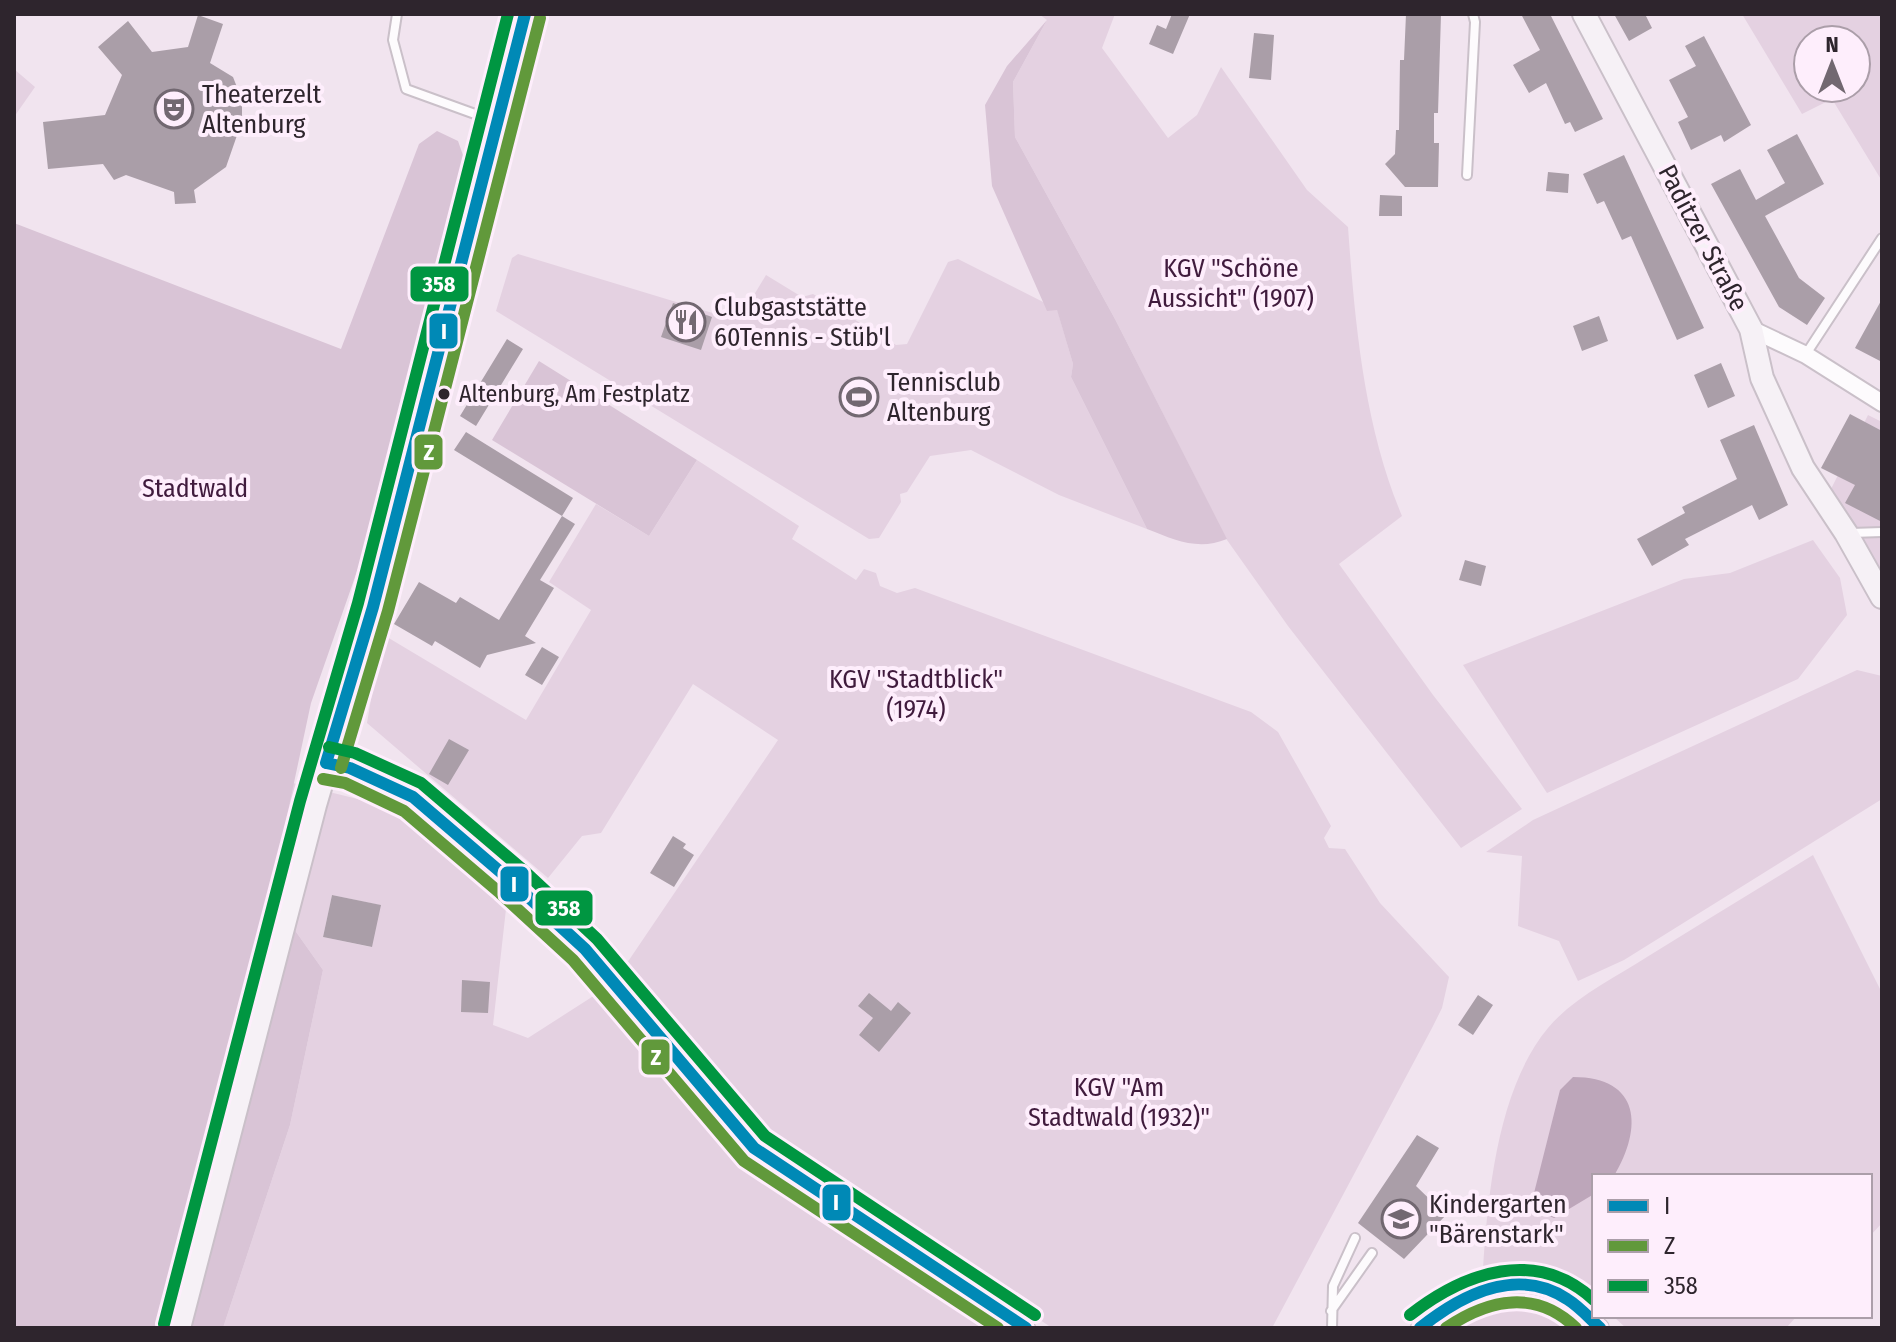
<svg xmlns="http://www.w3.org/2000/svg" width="1896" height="1342" font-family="'Fira Sans Condensed',sans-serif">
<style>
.green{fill:#e4d1e1;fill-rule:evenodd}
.forest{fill:#d9c4d6}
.water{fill:#bda6ba}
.building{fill:#aa9ea8}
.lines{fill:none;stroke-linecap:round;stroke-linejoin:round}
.lane-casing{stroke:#cac0c9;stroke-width:12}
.street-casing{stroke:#cac0c9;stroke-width:20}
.secondary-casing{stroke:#cac0c9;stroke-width:26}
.lane{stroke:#fdfbfd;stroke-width:8}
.street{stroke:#fdfbfd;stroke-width:16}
.secondary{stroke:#f6f1f6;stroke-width:22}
.bus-1-casing{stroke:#feeefc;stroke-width:18}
.bus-2-casing{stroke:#feeefc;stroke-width:18}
.bus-3-casing{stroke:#feeefc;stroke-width:18}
.bus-1{stroke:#0089b6;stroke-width:12}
.bus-2{stroke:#61993b;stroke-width:12}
.bus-3{stroke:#009641;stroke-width:12}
.bus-dot{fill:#2e252d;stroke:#feeefc;stroke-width:3}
.labels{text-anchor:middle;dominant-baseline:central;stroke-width:8;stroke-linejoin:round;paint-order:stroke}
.bus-label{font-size:24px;fill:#2e252d;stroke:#feeefc;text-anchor:start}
.poi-label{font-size:26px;fill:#2e252d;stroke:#feeefc;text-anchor:start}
.street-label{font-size:26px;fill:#2e252d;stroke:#feeefc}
.park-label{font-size:26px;fill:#401b3d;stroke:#feeefc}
.line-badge{stroke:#feeefc;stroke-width:3}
.badge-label{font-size:22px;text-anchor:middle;font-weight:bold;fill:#fff}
</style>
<rect width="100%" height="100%" fill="#f1e4ef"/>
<!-- green -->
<path class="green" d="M1039,14h76l-13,34 66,90 29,-23 24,-48 86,123 41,37c7,97 16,199 54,289l-63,48 94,131 89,114 -61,39 -173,-222 -61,-86 -112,-221 -100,-182 -2,-55 34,-62z
M1742,14h140v167l-50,-82 -30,15zM1808,40h48v48h-48z
M14,69l21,18 -21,30z
M518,254l211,64 19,-13 18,-30 36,22 11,-3 83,51 11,-1 41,-82 10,-3 99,50 16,55 -2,13 76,152 -88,-34 -88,-45 -41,6 -23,36 -7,2 1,8 -22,36 -10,1 -373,-228 16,-53z
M1868,415l14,7v154l-52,-85z
M697,460l102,66 -7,13 64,41 8,-11 12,4 4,13 17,7 18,-5 336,124 27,20 53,94 -7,12 5,10 16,1 35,54 69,74 -7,31 -10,20 -160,300h-220l-267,-181 -50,-50 -108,-134 151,-223 -85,-56 -92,149 -19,3 -34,42 -181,-155 15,-89 144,86 65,-110 -42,-28 47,-78 53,32z
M1813,540l27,38 7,37 -49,64 -251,114 -84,-128 221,-86 46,-6z
M1857,670l25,6v123l-258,161 -46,21 -19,-40 -41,-15 4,-70 -36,-4 47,-32z
M293,783l109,27 105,90 -14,125 35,13 67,-43 144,154 253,179h-769l67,-203 33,-155 -53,-75zM332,895l48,10 -9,42 -48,-10z
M1813,855l69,138v230l-12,13v-60h-276v123l-30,29h-120l13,-11 24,-8c4,-84 10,-213 67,-281 25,-30 66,-50 99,-71 55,-34 111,-68 166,-102z
M1613,1316h184l-11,12h-160z"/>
<!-- forest -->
<path class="forest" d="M1047,20l-34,62 2,55 100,182 112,220c-29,12 -52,1 -80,-10l-76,-152 2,-13 -16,-54 -10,1 -55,-125 -7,-81 22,-39z
M437,131l21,10 7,20 -95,373 -59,169 -41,192 53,75 -33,155 -67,203h-209v-1105l327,126 78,-205z
M539,361l158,99 -48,76 -157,-96z"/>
<!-- water -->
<path class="water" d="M1573,1077c68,0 70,51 41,99h-20v18l-40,24 -21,-9 1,-16 26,-103z"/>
<!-- building -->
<path class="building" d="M1172,14h18l-17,40 -24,-10 8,-19 9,4z
M1406,14h35l-3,99h-4v30h5l-1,44h-33l-20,-23 10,-10 1,-24h3l1,-70h4z
M1521,14h29l53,105 -28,13 -5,-10 -5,2 -19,-41 -17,10 -16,-28 27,-15z
M1614,14h31l7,14 -23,13z
M198,15l25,9 -13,39 23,14 9,23v21l-16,46 -32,23 2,13 -21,1 -1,-12 -48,-17 -12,5 -11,-16 -55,5 -5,-47 62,-7 17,-40 -24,-28 30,-26 24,31 36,-5z
M1254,33l20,2 -3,45 -22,-2z
M1704,36l47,89 -27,17 -3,-7 -30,15 -13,-28 10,-5 -19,-37 27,-14 -11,-20z
M1797,134l27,50 -59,32 34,62 26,20 -18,27 -28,-18 -68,-123 29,-15 16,31 29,-17 -18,-33z
M1624,155l80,173 -27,12 -46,-104 -9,4 -18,-39 -7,3 -14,-30z
M1548,172l21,2 -1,19 -22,-2z
M1380,195l22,1v20h-23z
M1882,299v63l-27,-14z
M673,303l39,14 -11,33 -40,-13z
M1599,316l9,25 -26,10 -9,-25z
M507,339l16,10 -47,77 -16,-10z
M1721,363l14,33 -27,12 -14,-33z
M1850,414l32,17v91l-37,-19 10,-18 -34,-17z
M1754,425l34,80 -29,15 -7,-15 -67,34 4,6 -37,21 -15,-27 48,-26 -3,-6 55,-28 -17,-39z
M466,432l107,66 -11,18 -108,-66z
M562,516l13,8 -35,56 14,8 -29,48 11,7 -49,12 -7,13 -45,-27 -3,5 -38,-22 25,-42 37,21 4,-6 39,23z
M1465,560l21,6 -5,20 -22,-6z
M542,647l17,10 -17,28 -17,-10z
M449,739l20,11 -21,35 -19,-11z
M673,836l13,8 -3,4 11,7 -20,32 -24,-14z
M332,895l49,10 -9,42 -49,-10z
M462,980l28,2 -2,31 -27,-1z
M869,993l22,18 7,-9 13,11 -32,39 -20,-17 14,-17 -15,-12z
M1478,995l15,10 -20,30 -15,-10z
M1417,1135l22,13 -23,38 30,29 -42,44 -46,-36z"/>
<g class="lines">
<defs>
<path id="lane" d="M397,14l-4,26 13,49 91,33
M1467,175l8,-153 -2,-8
M1806,354l76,-116
M1851,533l31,-1
M1331,1311l41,-58
M1332,1328l1,-42 22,-48"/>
<path id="street" d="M1751,329l55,26 76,48
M326,763l24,5 63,29 98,84 74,68 169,199 91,57 181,123
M1420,1328c40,-34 89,-59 142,-32 14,7 25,21 38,32"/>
<path id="secondary" d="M1584,14l167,315 11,49 41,90 43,65 36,64
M179,1328l136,-523 58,-198 152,-593"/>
</defs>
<!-- lane casing -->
<use href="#lane" class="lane-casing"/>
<!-- street casing -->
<use href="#street" class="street-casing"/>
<!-- secondary casing -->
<use href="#secondary" class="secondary-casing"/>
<!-- lane -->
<use href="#lane" class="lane"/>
<!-- street -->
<use href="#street" class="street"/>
<!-- secondary -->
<use href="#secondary" class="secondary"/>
<defs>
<path id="bus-1" d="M326,763l24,5 63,29 98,84 74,68 169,199 272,180
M326,763l47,-156 152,-593
M1420,1328c41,-33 97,-62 147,-29 13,8 22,19 33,29"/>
<path id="bus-2" d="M341,768l47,-157 152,-593
M323,779l22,4 59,28 96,82 73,67 171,201 254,167
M1446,1328c43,-29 90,-39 130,0"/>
<path id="bus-3" d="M329,747l26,6 66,30 101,86 75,70 168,197 270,179
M1410,1315c55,-43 126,-68 184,-15
M164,1324l136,-523 58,-198 150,-589"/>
</defs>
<!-- bus-1 casing -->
<use href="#bus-1" class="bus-1-casing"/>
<!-- bus-2 casing -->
<use href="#bus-2" class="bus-2-casing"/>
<!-- bus-3 casing -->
<use href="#bus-3" class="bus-3-casing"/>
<!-- bus-1 -->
<use href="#bus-1" class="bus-1"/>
<!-- bus-2 -->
<use href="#bus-2" class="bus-2"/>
<!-- bus-3 -->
<use href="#bus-3" class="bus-3"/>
</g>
<!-- icons -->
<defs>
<symbol id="theatre-ring" viewBox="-11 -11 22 22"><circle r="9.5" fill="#feeefc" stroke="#726871" stroke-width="1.5"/><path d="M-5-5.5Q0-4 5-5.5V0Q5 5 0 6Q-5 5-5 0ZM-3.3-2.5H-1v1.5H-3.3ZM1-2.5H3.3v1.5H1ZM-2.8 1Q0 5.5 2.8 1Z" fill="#726871"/></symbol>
<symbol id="restaurant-ring" viewBox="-11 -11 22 22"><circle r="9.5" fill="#feeefc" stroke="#726871" stroke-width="1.5"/><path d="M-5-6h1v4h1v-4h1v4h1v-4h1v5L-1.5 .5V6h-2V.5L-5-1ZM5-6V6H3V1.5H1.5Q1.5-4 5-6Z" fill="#726871"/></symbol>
<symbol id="stadium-ring" viewBox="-11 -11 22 22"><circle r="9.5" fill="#feeefc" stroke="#726871" stroke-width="1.5"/><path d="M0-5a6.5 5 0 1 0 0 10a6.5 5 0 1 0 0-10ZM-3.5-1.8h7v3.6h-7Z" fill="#726871"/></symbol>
<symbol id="school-ring" viewBox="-11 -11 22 22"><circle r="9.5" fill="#feeefc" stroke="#726871" stroke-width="1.5"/><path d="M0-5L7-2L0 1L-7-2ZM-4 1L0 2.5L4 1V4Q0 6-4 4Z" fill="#726871"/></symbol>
</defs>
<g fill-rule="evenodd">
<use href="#theatre-ring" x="152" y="87" width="44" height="44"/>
<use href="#restaurant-ring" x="664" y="300" width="44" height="44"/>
<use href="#stadium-ring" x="837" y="375" width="44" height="44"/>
<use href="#school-ring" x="1379" y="1197" width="44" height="44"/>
</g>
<!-- markers -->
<circle class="bus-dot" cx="444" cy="394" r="7"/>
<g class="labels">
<!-- bus labels -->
<g class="bus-label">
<text x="459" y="394">Altenburg, Am Festplatz</text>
</g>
<!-- poi labels -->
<g class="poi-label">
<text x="202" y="94">Theaterzelt<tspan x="202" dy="30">Altenburg</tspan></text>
<text x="714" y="307">Clubgaststätte<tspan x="714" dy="30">60Tennis - Stüb'l</tspan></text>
<text x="887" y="382">Tennisclub<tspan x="887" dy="30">Altenburg</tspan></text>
<text x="1429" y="1204">Kindergarten<tspan x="1429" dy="30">"Bärenstark"</tspan></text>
</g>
<!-- street labels -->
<g class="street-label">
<text transform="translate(1703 238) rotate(62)">Paditzer Straße</text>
</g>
<!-- park labels -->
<g class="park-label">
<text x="1231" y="268">KGV "Schöne<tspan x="1231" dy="30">Aussicht" (1907)</tspan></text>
<text x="195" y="488">Stadtwald</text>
<text x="916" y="679">KGV "Stadtblick"<tspan x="916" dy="30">(1974)</tspan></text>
<text x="1119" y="1087">KGV "Am<tspan x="1119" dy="30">Stadtwald (1932)"</tspan></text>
</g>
</g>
<g class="line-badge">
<rect x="409" y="265" width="61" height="38" rx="8" fill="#009641"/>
<rect x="428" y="312" width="31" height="38" rx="8" fill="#0089b6"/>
<rect x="413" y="433" width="31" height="38" rx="8" fill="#61993b"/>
<rect x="499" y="865" width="31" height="38" rx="8" fill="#0089b6"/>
<rect x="534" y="889" width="60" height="38" rx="8" fill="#009641"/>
<rect x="640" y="1038" width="31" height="38" rx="8" fill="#61993b"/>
<rect x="821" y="1183" width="31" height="39" rx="8" fill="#0089b6"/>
</g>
<g class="badge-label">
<text x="439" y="292">358</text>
<text x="444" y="339">I</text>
<text x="429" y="460">Z</text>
<text x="514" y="892">I</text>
<text x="564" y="916">358</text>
<text x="656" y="1065">Z</text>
<text x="836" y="1210">I</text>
</g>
<!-- border -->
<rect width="1896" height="1342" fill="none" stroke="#2e252d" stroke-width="32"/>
<!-- legend -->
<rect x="1592" y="1174" width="280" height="144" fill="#feeefc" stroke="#ab9ea9" stroke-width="2"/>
<rect x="1608" y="1200" width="40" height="12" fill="#0089b6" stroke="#ab9ea9" stroke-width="2"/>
<text x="1664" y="1214" font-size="24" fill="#2e252d">I</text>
<rect x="1608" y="1240" width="40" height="12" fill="#61993b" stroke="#ab9ea9" stroke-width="2"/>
<text x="1664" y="1254" font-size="24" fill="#2e252d">Z</text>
<rect x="1608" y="1280" width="40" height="12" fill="#009641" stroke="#ab9ea9" stroke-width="2"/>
<text x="1664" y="1294" font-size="24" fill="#2e252d">358</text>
<!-- north arrow -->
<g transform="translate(1832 64)"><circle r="38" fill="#feeefc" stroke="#ab9ea9" stroke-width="2"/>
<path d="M0-6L14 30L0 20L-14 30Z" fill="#726871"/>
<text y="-12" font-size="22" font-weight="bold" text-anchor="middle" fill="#2e252d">N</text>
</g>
</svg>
